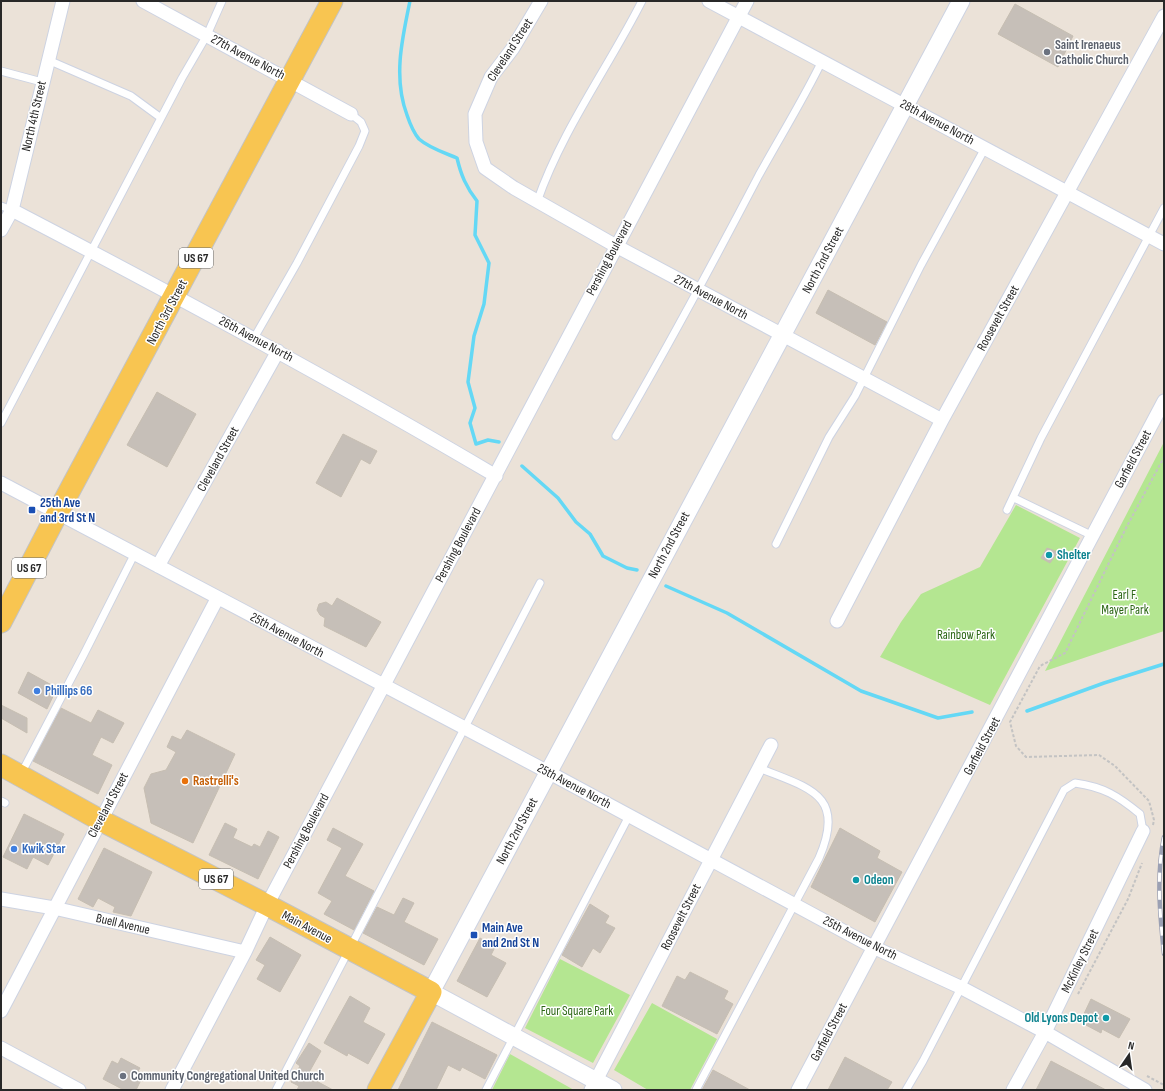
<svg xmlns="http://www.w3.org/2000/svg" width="1165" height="1091" font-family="'Sofia Sans Condensed',sans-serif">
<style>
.green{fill:#b4e691}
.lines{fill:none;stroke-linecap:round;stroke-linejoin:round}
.stream{stroke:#64d8f5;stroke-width:3.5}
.building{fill:#c6bfb8;stroke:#c6beb2}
.service-casing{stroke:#cdd3e2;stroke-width:9}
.minor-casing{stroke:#cdd3e2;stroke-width:15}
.tertiary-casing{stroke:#cdd3e2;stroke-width:19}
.primary-casing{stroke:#c3c3c3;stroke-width:23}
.path{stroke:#c3c3c3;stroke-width:2;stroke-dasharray:3 2;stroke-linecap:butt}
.service{stroke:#fff;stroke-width:7}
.minor{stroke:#fff;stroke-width:13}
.tertiary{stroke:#fff;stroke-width:17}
.primary{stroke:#f8c551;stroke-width:21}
.rail-casing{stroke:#9ba0b3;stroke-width:4.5}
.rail{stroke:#fff;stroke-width:3;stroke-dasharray:9;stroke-linecap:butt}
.worship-dot{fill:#6b7280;stroke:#fff;stroke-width:1.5}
.transit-dot{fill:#1a4fb4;stroke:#fff;stroke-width:1.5}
.culture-dot{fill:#0f9aa8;stroke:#fff;stroke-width:1.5}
.shop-dot{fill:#3f7fe0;stroke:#fff;stroke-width:1.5}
.food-dot{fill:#e8710a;stroke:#fff;stroke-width:1.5}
.labels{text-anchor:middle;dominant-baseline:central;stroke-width:3;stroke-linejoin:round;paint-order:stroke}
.shield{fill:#fff;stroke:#686868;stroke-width:1}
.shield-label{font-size:12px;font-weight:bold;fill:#282828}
.worship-label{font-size:13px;font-weight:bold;fill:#5b616d;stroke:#fff;text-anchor:start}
.street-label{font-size:13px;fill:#282828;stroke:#fff}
.transit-label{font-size:13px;font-weight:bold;fill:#164399;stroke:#fff;text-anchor:start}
.culture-label{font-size:13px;font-weight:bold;fill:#0d838f;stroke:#fff;text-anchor:start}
.park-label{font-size:13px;fill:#2c6715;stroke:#fff}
.shop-label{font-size:13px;font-weight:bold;fill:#366cbe;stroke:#fff;text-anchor:start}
.food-label{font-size:13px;font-weight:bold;fill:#c56008;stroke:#fff;text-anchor:start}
</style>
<rect width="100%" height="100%" fill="#ebe2d8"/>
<!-- green -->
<path class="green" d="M1164,442v189l-119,40z
M1016,505l64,33 -90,167 -110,-48 21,-35 20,-28 59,-27z
M560,959l70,36 -37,68 -68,-35z
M652,1003l65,36 -27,51h-42l-34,-20z
M510,1054l64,36h-82z"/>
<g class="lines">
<!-- stream -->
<path class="stream" d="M410,1c-8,38 -17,77 -3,114 3,9 6,17 12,24 10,9 26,14 38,19 4,17 9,29 20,43l-2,34 14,28 -5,41 -10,32 -6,46 7,26 -5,15 6,21 12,-4 11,2
M522,466l36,32 18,24 14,12 13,22 24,12 10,2
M666,586l61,27 134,78 77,27 34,-6
M1027,711l77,-28 60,-19"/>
</g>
<!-- building -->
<path class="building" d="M1015,4l58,32 -15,31 -60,-33z
M828,290l59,32 -12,23 -59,-32z
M157,392l39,22 -29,53 -40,-22z
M343,434l34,17 -7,13 -9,-5 -20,38 -25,-14z
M1047,548l11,4 -8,11 -9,-5z
M337,598l44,24 -15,25 -42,-21 1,-8 -5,-3 -3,-5 2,-6 7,-2 6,4z
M28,672l29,16 -10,21 -29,-16z
M1,705l26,13v15l-26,-15z
M61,708l30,15 7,-13 26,13 -11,20 -12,-6 -9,18 20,10 -14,29 -65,-33z
M187,730l48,24 -42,89 -42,-20 -7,-35 7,-14 15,-4 10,-18 -9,-5 5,-11 9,4z
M24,814l40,20 -16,31 -15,-8 -6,12 -24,-12z
M225,823l12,6 -4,9 19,9 2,-3 6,3 8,-16 11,6 -21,42 -49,-24z
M333,828l30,16 -18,32 29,15 -20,39 -30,-16 8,-13 -14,-8 24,-45 -15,-8z
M840,828l40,23 -3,7 25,14 -27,50 -64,-35z
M104,848l48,24 -21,44 -18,-4 2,-5 -17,-9 -5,9 -15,-8z
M403,898l11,5 -10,19 34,17 -14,26 -61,-32 14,-26 17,8z
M590,904l19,12 -4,7 10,5 -15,25 -7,-5 -11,19 -20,-12z
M270,937l31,18 -21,37 -23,-13 8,-14 -9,-5z
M480,938l15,9 -4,8 15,8 -19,34 -30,-16z
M690,972l38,19 -4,8 9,5 -16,30 -55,-28 15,-30 8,4z
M350,996l20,12 -7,14 22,12 -17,30 -20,-11 -1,3 -23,-13z
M1091,999l39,20 -11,19 -17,-9 -1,4 -17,-9 1,-3 -3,-3z
M432,1022l65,33 -12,24 -23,-12 -2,4 -12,-6 -12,25h-38z
M309,1043l12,8 -14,25 26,14h-36l2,-4 -8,-4 9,-16 -4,-3z
M845,1057l47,25 -5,8h-59z
M121,1058l19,10 -2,3 6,3 -8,16h-12l-21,-11 9,-18 6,3z
M1051,1061l55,29h-70z
M713,1070l15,8 22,12h-48z"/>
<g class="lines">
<defs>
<path id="service" d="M48,60l83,36 30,22
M1,71l41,11
M537,202c25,-72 71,-134 105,-201
M1,206l11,4
M254,338l43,-75 62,-117 6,-15 -4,-9 -10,-8
M1,423l181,-345 25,-43 15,-34
M616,436c50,-86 97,-173 143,-261 21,-38 44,-75 63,-114
M1014,498l79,38
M1007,510l34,-72 123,-230
M776,544l53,-107 26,-41 66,-131 64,-117
M21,774l63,-120 51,-101
M1,801l4,2
M276,1090l264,-507
M486,1090l143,-274
M696,1090l123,-232c28,-64 -11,-70 -60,-90
M906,1090l17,-29 141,-271 11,-7c29,4 43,13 65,31l3,17"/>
<path id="minor" d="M143,1l208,113
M541,1l-28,47 -22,29 -16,37 1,28 9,26 29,20 102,58 326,174
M709,1l455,243
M12,210c163,85 325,172 484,266
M1,230l11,-20 51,-209
M1,483l547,289 325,175 87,40 85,45 100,58
M158,566l120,-215
M837,621l105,-201 222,-404
M1,899l53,9 191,44
M1,1011l216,-412
M1,1048l78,42
M172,1090l73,-138 22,-47 480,-904
M591,1090l180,-345
M798,1090l366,-689
M1013,1090l32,-58 98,-201"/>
<path id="tertiary" d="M613,1090l-182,-98 530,-991"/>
<path id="primary" d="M1,622l56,-108 275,-513
M1,765l99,55 167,85 164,87 -53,98"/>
</defs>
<!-- service casing -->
<use href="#service" class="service-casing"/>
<!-- minor casing -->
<use href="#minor" class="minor-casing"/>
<!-- tertiary casing -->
<use href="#tertiary" class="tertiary-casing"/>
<!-- primary casing -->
<use href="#primary" class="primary-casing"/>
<!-- path -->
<path class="path" d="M1153,825l1,-5 -5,-19 -34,-35 -16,-11 -73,2 -10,-11 -6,-24 30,-56 25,-13 61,-125 38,-71
M1078,994l50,-95 14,-36
M1147,1076l17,9"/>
<!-- service -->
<use href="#service" class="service"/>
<!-- minor -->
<use href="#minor" class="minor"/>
<!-- tertiary -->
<use href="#tertiary" class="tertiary"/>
<!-- primary -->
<use href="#primary" class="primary"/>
<defs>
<path id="rail" d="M1164,837c-8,38 -4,79 0,117"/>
</defs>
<!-- rail casing -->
<use href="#rail" class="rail-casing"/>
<!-- rail -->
<use href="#rail" class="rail"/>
</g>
<!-- markers -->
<g class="worship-dot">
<circle cx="1047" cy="52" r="4"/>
<circle cx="123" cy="1076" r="4"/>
</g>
<g class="transit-dot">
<rect x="28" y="506" width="8" height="8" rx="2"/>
<rect x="470" y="931" width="8" height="8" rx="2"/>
</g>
<g class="culture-dot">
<circle cx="1049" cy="555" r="4"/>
<circle cx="856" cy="880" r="4"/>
<circle cx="1106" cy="1018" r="4"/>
</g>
<g class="shop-dot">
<circle cx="37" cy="691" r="4"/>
<circle cx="14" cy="849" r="4"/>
</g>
<circle class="food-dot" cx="185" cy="781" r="4"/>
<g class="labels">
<!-- shield labels -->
<g class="shield">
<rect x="179" y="248" width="34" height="20" rx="3"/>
<rect x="12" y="558" width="34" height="20" rx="3"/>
<rect x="199" y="869" width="34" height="20" rx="3"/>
</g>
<g class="shield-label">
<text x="196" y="258">US 67</text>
<text x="29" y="568">US 67</text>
<text x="216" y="879">US 67</text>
</g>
<!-- worship labels -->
<g class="worship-label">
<text x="1055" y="45">Saint Irenaeus<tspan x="1055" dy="15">Catholic Church</tspan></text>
<text x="131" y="1076">Community Congregational United Church</text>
</g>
<!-- street labels -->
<g class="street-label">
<text transform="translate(510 50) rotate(-57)">Cleveland Street</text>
<text transform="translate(248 57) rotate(28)">27th Avenue North</text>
<text transform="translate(34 116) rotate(-77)">North 4th Street</text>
<text transform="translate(937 122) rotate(28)">28th Avenue North</text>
<text transform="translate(609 258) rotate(-62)">Pershing Boulevard</text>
<text transform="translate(823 260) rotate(-62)">North 2nd Street</text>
<text transform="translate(711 297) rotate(28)">27th Avenue North</text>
<text transform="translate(167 312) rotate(-62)">North 3rd Street</text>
<text transform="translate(998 318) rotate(-61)">Roosevelt Street</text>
<text transform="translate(256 339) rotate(28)">26th Avenue North</text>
<text transform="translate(218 459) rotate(-61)">Cleveland Street</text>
<text transform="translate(1133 459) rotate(-62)">Garfield Street</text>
<text transform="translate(458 545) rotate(-62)">Pershing Boulevard</text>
<text transform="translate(669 545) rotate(-62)">North 2nd Street</text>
<text transform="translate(287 635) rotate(28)">25th Avenue North</text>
<text transform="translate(982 746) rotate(-62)">Garfield Street</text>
<text transform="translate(574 786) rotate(28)">25th Avenue North</text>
<text transform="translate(108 805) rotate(-62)">Cleveland Street</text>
<text transform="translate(306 831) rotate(-62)">Pershing Boulevard</text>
<text transform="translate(517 831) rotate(-62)">North 2nd Street</text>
<text transform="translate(681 917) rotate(-63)">Roosevelt Street</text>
<text transform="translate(123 924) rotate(13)">Buell Avenue</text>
<text transform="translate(307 927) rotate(28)">Main Avenue</text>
<text transform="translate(860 938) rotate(27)">25th Avenue North</text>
<text transform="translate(1080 961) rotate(-64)">McKinley Street</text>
<text transform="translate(829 1032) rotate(-62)">Garfield Street</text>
</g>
<!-- transit labels -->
<g class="transit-label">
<text x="40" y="503">25th Ave<tspan x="40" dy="15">and 3rd St N</tspan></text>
<text x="482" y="928">Main Ave<tspan x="482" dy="15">and 2nd St N</tspan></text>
</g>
<!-- culture labels -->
<g class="culture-label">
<text x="1057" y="555">Shelter</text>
<text x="864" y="880">Odeon</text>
<text x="1098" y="1018" text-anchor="end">Old Lyons Depot</text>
</g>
<!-- park labels -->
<g class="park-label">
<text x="1125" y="595">Earl F.<tspan x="1125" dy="15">Mayer Park</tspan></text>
<text x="966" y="635">Rainbow Park</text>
<text x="577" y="1011">Four Square Park</text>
</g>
<!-- shop labels -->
<g class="shop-label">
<text x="45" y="691">Phillips 66</text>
<text x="22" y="849">Kwik Star</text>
</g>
<!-- food labels -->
<g class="food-label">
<text x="193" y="781">Rastrelli's</text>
</g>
</g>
<!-- border -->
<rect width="1165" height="1091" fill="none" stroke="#282828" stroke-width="4"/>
<!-- north arrow -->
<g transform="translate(1129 1055) rotate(13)" stroke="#ffffff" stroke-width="3" paint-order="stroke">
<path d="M0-3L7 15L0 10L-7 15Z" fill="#282828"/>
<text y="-6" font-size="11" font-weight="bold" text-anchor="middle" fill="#282828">N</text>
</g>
</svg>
